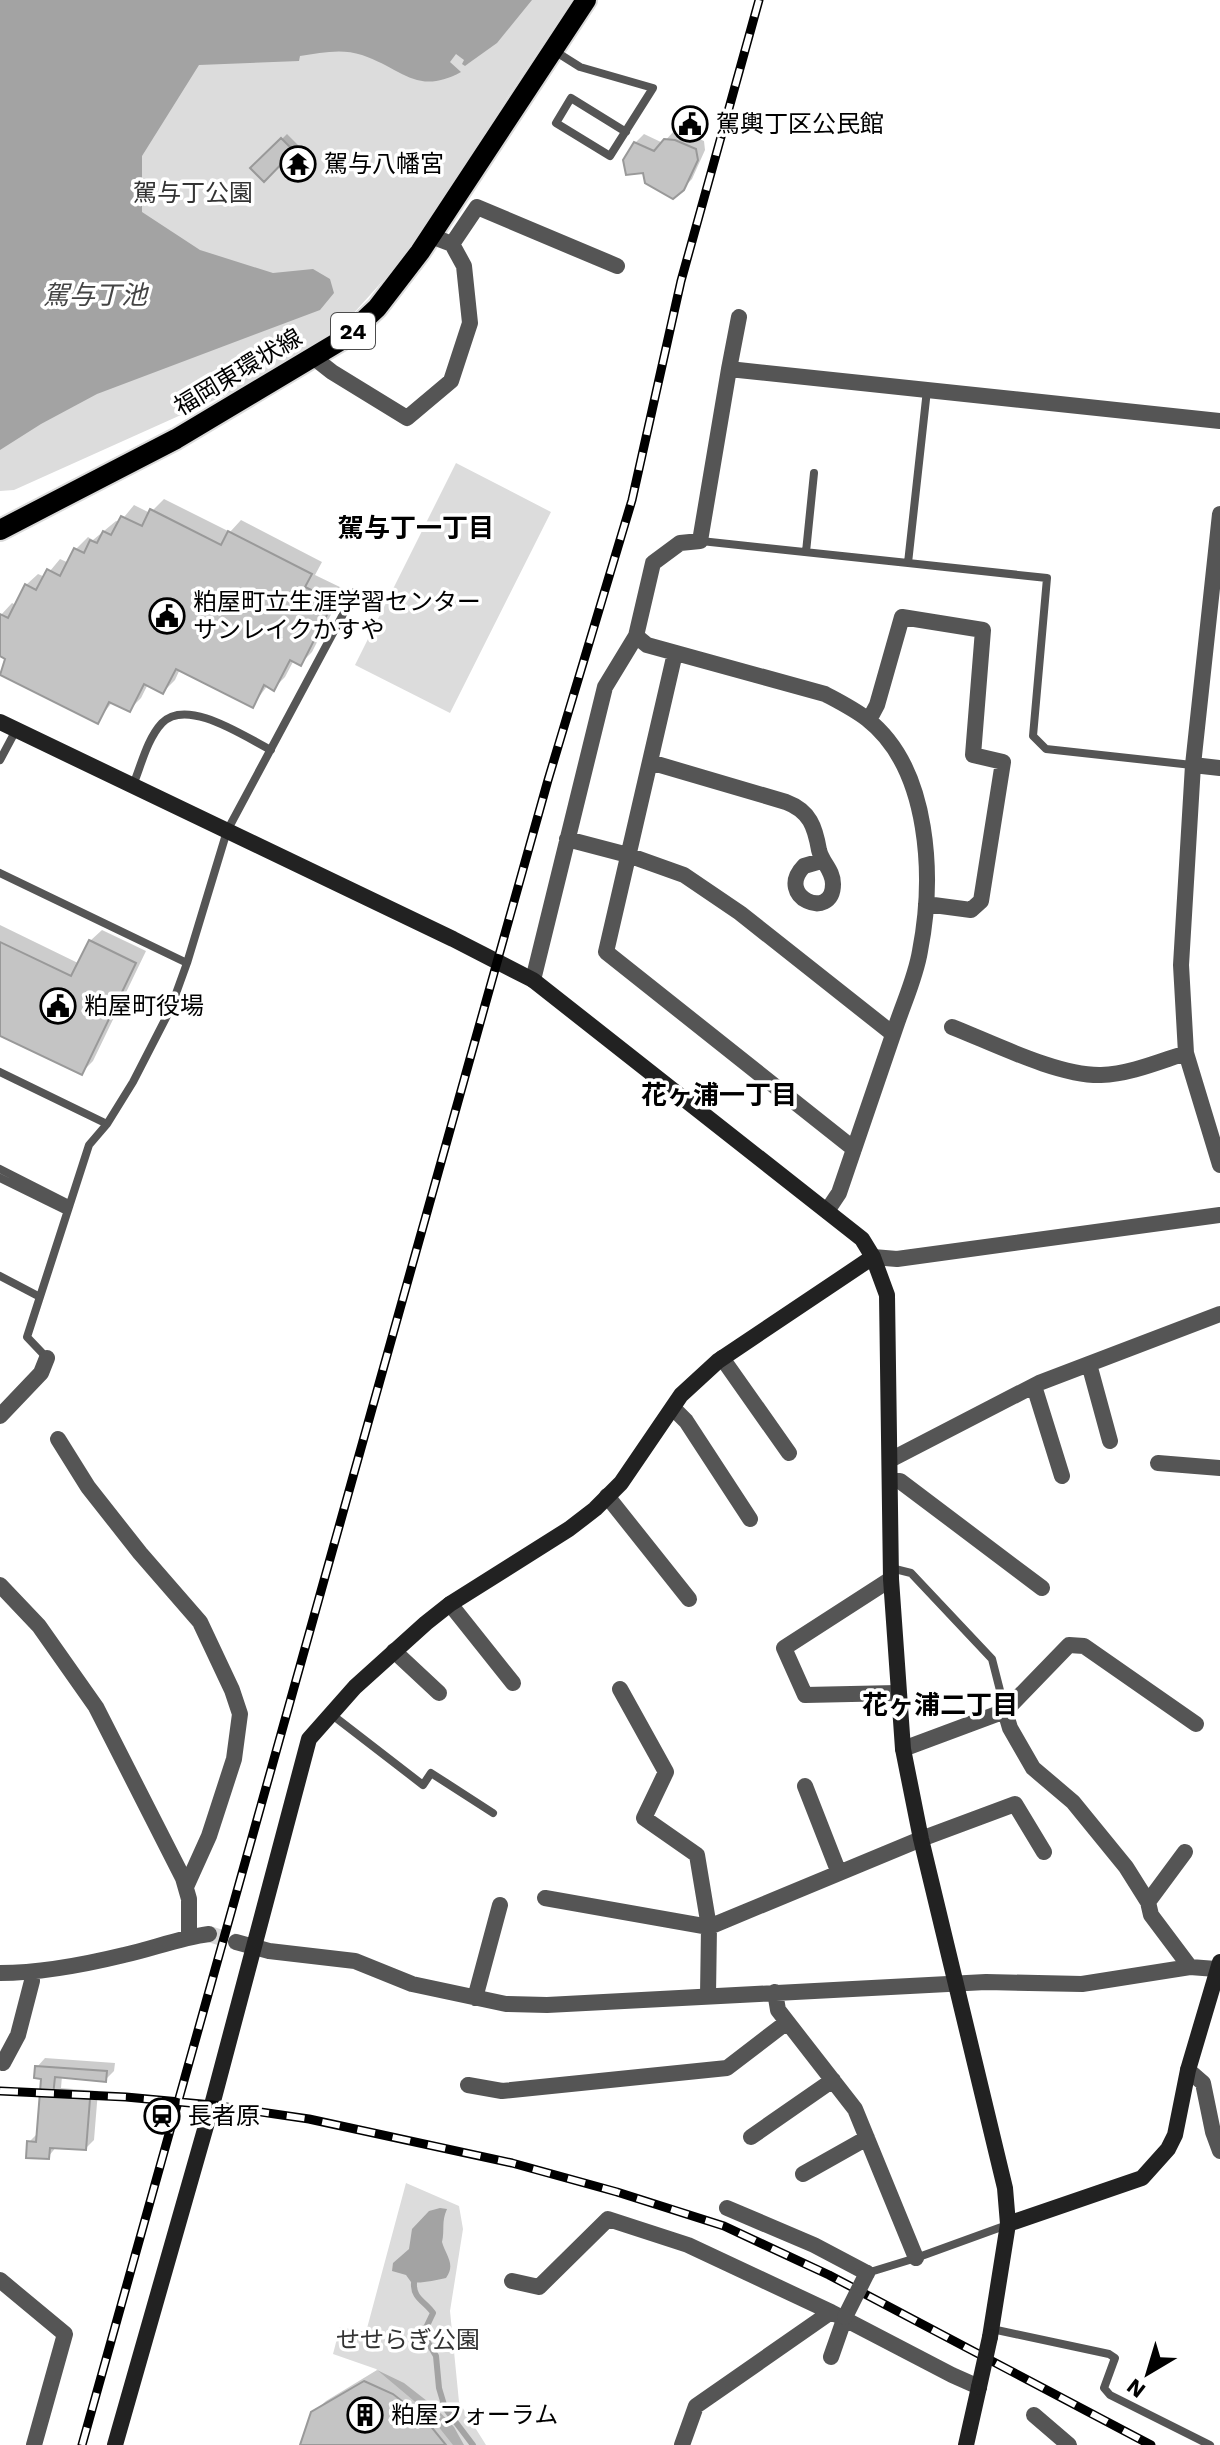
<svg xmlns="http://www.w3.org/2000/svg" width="1220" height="2445" font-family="'Work Sans','Noto Sans JP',sans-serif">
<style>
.green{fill:#dcdcdc}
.water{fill:#a3a3a3}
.shadow{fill:#0003}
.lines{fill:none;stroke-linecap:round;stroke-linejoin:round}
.stream{stroke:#a3a3a3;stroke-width:6}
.building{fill:#c4c4c4;stroke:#999;stroke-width:2}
.street-tunnel{stroke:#d9d9d9;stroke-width:16;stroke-dasharray:16 8;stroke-linecap:butt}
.primary-casing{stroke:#dbdbdb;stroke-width:24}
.lane{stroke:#555;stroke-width:8}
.street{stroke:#555;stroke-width:16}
.secondary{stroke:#222;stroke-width:16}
.primary{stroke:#000;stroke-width:20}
.rail-casing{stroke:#000;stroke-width:9}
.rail{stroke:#fff;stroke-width:6;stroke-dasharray:18;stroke-linecap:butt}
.street-bridge{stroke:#555;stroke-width:16}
.secondary-bridge{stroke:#222;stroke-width:16}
.labels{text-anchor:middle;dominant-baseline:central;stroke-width:7;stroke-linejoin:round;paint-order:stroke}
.shield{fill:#fff;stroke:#4c4c4c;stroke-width:2}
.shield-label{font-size:22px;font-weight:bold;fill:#000}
.poi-label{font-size:24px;fill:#000;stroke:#fff;text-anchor:start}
.park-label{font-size:24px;fill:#333;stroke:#fff}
.street-label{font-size:24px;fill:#000;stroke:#fff}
.water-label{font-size:26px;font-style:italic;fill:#444;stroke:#fff}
.neighbourhood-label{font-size:26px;font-weight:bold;fill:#000;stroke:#fff}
</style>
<rect width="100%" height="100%" fill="#fff"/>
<!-- green -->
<path class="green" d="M0,0h572l-65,98 -91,146 -73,81 -71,49 -258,116 -14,1z
M456,463l95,49 -101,201 -95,-48z
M406,2183l53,23 4,23 -13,82 9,91 27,43h-33l-27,-34 -50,-42 -43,-15 7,-27 26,5z"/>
<!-- water -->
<path class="water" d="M0,0h532l-35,43 -28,20 -4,3 -3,-2 2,-4 -8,-6 -6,8 11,10c-44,24 -58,-3 -99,-17 -21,-7 -41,-2 -62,1l-1,5 -100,4 -57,91v56l58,38 73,23 40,-4 17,10 4,14 -14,17 -223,84 -56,30 -41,26z
M440,2208l7,1c-6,13 -2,21 -5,33 4,14 14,22 4,36 -11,2 -25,6 -35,4l-5,-7 -14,-4 1,-8 16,-14 3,-20 17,-18z"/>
<!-- shadow -->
<path class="shadow" d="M674,131l10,1 20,9 1,9 -13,29 -9,9 -48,-45 9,-9 19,9z
M287,134l11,11 -34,34 -11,-11z
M164,499l66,33 11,-12 81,42 -7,13 29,14 -32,63 -11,11 -7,-3 -9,17 -11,11 -6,-3 -16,21 -72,-37 -5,11 -12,12 -15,-8 -7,14 -12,12 -16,-9 -16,21 -96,-49 7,-15 -8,-4v-38l12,-13 4,2 10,-20 12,-11 7,3 15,-18 9,4 7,-14 12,-12 5,3 23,-19 4,1 14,-17 16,8z
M0,925l80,39 10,-23 12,-11 44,21 -53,110 -12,12 -81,-39z
M45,2058l70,5 -1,8 -9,9 -43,-4 -1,12 37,3 -4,49 -8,8 -29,-2 -9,11 -19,-15 8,-8 6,-57 -6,-10z
M377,2370l27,13 32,25 18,19 10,18h-161l10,-32 13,-12z"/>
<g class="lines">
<!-- stream -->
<path class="stream" d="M414,2283c-1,16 11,18 19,30l-10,21 13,22 3,32 6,20 28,37"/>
</g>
<!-- building -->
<path class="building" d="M281,138l13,13 -30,31 -14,-14z
M664,139l11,1 21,9 2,11 -14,30 -11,9 -28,-16 -2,-10 -17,2 -3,-15 11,-18 20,9z
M150,509l71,36 7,-14 84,43 -7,13 29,14 -33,65 -11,-6 -16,31 -10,-6 -11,23 -77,-39 -13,25 -19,-10 -14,28 -21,-10 -11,22 -98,-49 5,-16 -5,-3v-42l8,4 17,-34 11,6 11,-21 13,7 14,-28 10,5 6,-13 7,3 6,-12 8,4 10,-19 21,10z
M89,940l47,23 -54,112 -82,-39v-94l71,34z
M35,2066l72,5 -1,11 -51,-5 -2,19 37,3 -4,51 -36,-2 -1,11 -23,-1 1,-17 9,1 5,-63 -7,-1z
M364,2381l29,13 32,25 21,26h-146l11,-33z"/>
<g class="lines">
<!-- street-tunnel -->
<path class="street-tunnel" d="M209,1934l27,8"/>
<defs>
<path id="primary" d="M0,530l176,-91 169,-101 32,-30 43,-56 166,-252"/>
</defs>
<!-- primary casing -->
<use href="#primary" class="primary-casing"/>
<!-- lane -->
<path class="lane" d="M553,50l27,17 73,21 -43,68 -54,-33 15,-25 55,34
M701,541l207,22 19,-173
M806,552l8,-79
M908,563l139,15 -14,158 13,13 146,16
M0,760l16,-30
M133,785c8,-19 14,-46 29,-62 25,-26 83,14 109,27
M0,873l187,90
M0,1072l107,52
M0,1169l69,35
M0,1178l67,33
M0,1276l40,21
M47,1358l-20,-21 62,-192 18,-21 26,-42 37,-72 17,-47 40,-132 128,-239
M891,1568l20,5 81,86 13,51
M331,1714l92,71 8,-12 62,40
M867,2273l49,-15 91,-33
M992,2329l117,25 6,4 -11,30 6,7 100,50"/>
<!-- street -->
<path class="street" d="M452,244l25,-37 140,59
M313,357l19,15 75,46 44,-37 19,-58 -6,-57 -12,-22 -21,-8
M729,369l10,-52
M1220,514l-27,251 -12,200 5,88 34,112
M636,636l11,9 178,49c15,8 29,15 42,25 64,50 67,160 53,232 -4,25 -16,51 -24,75 -19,56 -38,112 -57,167l-12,18
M675,653l-69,299 248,197
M869,720l8,-15 25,-88 81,13 -10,125 30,7 -22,139 -10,9 -45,-6
M650,762l136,40c24,9 29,25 33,48 3,13 14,20 14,34 0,38 -59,13 -29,-18l17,-5
M1193,765l27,3
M567,839l61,16 56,20 56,38 153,121
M533,980l72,-293 31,-51 17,-73 27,-20 20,-2 29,-172 491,52
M952,1027c41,16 106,49 149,48 29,-1 57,-13 85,-22
M873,1257l24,2 323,-44
M722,1358l67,95
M1089,1364l21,77
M1034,1386l28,90
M673,1408l13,13 64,98
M0,1416l41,-43 6,-15
M58,1439l30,48 52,66 60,69 32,68 8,24 -6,45 -25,77 -23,51
M890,1460l149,-77 181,-69
M1158,1463l62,5
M890,1481h10l142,107
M607,1496l82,103
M891,1579l-107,69 21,47 92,-2
M0,1585l39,41 57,81 87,171 6,21v38
M450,1604l63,79
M394,1651l45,42
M620,1689l46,83 -22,46 53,37 12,72 -1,68
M1005,1711l5,17 23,40 40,34 53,65 22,35 3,13 39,52
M903,1749l102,-38 64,-66 15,1 112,78
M805,1786l34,87
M545,1898l164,29 212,-88 94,-35 29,48
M1148,1902l37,-50
M236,1942l33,9 86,10 57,23 94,20 41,1 439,-23 96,2 108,-17 26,2
M0,1973c41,0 83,-8 124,-18 28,-6 55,-17 85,-21
M775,1992l3,18 77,99 61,149
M475,1998l25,-93
M3,2063l15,-28 14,-54 -1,-8
M1188,2070l15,13 10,49 7,19
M468,2085l34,6 225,-23 60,-46
M751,2137l82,-57
M803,2174l64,-36
M727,2208l87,37 53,28
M0,2280l65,54 -31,111
M512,2281l27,6 69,-68 80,26 143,67
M831,2357l14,-40
M1034,2415l35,30
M682,2445l14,-39 135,-94 121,63 27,12"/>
<!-- secondary -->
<path class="secondary" d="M0,722l453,217 80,41 329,259 11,18 14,38 4,284 12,170 18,90 84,349 3,36
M990,2337l18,-113 134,-46 26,-29 7,-14 13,-65 32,-108
M115,2445l97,-340 97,-366 46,-52 71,-64 24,-19 119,-75 26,-20 26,-26 60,-88 37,-34 155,-104
M966,2445l13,-58"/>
<!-- primary -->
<use href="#primary" class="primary"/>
<defs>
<path id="rail" d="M0,2091l126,6 86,8 97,14 203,44 105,29 107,34 105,49 322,170
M82,2445l466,-1665 84,-280 49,-219 78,-281"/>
</defs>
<!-- rail casing -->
<use href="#rail" class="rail-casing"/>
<!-- rail -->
<use href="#rail" class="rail"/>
<!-- street-bridge -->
<path class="street-bridge" d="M845,2317l22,-44"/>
<!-- secondary-bridge -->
<path class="secondary-bridge" d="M979,2387l11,-50"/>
</g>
<!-- icons -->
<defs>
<symbol id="civic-ring" viewBox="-11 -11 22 22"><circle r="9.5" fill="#fff" stroke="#000" stroke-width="1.5"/><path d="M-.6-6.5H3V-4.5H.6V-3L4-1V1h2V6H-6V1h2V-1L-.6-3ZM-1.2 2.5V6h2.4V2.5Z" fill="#000"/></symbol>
<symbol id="temple-ring" viewBox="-11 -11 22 22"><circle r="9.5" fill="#fff" stroke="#000" stroke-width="1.5"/><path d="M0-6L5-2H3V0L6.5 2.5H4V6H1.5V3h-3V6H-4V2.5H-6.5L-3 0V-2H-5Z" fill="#000"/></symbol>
<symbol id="station-ring" viewBox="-11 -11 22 22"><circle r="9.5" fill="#fff" stroke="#000" stroke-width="1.5"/><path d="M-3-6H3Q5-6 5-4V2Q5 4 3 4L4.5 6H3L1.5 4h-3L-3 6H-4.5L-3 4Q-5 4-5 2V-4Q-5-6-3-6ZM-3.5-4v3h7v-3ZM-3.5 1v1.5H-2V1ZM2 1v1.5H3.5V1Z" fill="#000"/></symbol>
<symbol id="building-ring" viewBox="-11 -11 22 22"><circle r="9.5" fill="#fff" stroke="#000" stroke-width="1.5"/><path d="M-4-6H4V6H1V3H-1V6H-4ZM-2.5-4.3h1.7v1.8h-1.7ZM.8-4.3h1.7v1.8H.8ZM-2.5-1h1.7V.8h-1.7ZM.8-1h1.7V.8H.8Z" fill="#000"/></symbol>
</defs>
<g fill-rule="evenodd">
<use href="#civic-ring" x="670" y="104" width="40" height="40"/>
<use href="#temple-ring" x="278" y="144" width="40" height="40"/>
<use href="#civic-ring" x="147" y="596" width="40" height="40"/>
<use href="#civic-ring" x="38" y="986" width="40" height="40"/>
<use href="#station-ring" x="142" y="2096" width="40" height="40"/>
<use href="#building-ring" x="345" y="2395" width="40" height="40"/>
</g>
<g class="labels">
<!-- shield labels -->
<rect class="shield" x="331" y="313" width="44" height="36" rx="6"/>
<g class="shield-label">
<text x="353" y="331">24</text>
</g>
<!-- poi labels -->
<g class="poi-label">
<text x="716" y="124">駕輿丁区公民館</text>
<text x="324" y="164">駕与八幡宮</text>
<text x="193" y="602">粕屋町立生涯学習センター<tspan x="193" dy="28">サンレイクかすや</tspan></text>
<text x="84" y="1006">粕屋町役場</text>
<text x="188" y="2116">長者原</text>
<text x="391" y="2415">粕屋フォーラム</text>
</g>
<!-- park labels -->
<g class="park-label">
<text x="193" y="193">駕与丁公園</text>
<text x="408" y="2340">せせらぎ公園</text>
</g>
<!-- street labels -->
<g class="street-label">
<text transform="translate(238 372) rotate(-31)">福岡東環状線</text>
</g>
<!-- water labels -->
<g class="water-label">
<text x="95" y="295">駕与丁池</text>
</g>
<!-- neighbourhood labels -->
<g class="neighbourhood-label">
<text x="416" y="528">駕与丁一丁目</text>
<text x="719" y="1095">花ヶ浦一丁目</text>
<text x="940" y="1705">花ヶ浦二丁目</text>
</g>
</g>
<!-- north arrow -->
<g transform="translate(1148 2373) rotate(218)" stroke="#ffffff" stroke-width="6" paint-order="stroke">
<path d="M0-6L14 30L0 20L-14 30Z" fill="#000000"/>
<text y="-12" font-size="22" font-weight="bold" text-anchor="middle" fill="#000000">N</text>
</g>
</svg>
